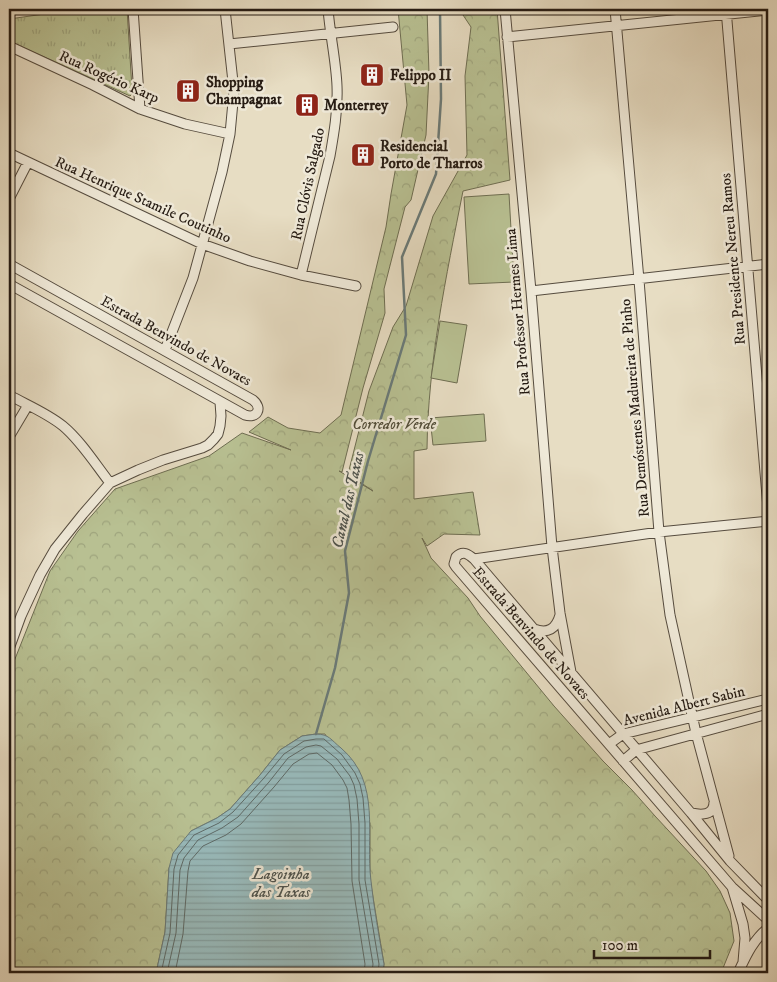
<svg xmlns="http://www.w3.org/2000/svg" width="777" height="982" font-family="'IM FELL DW Pica',serif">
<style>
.grass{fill:url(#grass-tufts);stroke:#6e6e52}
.forest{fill:url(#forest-crowns);stroke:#6e6e52}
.pitch{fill:#b8c092;stroke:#6e6e52}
.water{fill:url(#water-rules);stroke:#6a7a78}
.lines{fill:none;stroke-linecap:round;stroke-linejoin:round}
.shore{stroke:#5e6a67;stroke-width:1}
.stream{stroke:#6a7a78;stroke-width:2.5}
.street-casing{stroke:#564c3f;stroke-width:11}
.street{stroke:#efe9d8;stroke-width:9}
.labels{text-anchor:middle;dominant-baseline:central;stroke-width:5;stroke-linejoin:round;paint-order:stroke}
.poi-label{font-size:15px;font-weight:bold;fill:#251b13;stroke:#efe9d8;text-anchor:start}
.street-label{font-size:15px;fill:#251b13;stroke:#efe9d8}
.park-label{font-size:15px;font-style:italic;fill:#514d39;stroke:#efe9d8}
.water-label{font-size:16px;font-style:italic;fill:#4d534e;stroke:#efe9d8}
</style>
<defs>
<pattern id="grass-tufts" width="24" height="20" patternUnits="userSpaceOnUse" patternTransform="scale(1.25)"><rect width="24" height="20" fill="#b8c092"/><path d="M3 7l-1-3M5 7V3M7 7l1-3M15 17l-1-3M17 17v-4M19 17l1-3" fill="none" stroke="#9ea47d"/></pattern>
<pattern id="forest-crowns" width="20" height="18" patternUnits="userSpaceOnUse" patternTransform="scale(1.25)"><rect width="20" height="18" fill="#b8c092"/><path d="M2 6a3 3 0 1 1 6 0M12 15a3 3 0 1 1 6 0" fill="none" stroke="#9ea47d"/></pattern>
<pattern id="water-rules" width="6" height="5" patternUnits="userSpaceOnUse" patternTransform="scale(1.25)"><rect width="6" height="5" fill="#98babb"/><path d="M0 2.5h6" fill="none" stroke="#839fa0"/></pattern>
</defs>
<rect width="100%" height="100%" fill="#e7ddc3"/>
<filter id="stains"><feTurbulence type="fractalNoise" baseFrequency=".004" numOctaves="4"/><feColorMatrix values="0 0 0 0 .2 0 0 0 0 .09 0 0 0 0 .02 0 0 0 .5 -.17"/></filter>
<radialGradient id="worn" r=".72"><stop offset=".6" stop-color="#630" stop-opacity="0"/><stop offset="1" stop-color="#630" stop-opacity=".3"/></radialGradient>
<!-- grass -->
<path class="grass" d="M80,9h47l5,80v5l-2,2 -121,-55v-22z"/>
<!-- forest -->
<path class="forest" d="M398,9h29l2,65 -3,61 -15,65 -6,7 -21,82 1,24 -22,75 -21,84 -3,-1 34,20 -25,-17 21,-83 24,-64 13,-21 27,-90 34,-61 -2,-79 6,-49 -8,-12v-6h34l13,171 -47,11c-17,86 -35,171 -36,258l-13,2v48l59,-7 7,43 -36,-1 -17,12 -5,-8 9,20 37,40 12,18 74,90 49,55 29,29 23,26 51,55 14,20 10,22 4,28 -13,32h-338l1,-9 -14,-85v-56l-45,-89h-9l-14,2 -22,14 -20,25 -30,34 -13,9 -26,13 -22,37 -4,64 -9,41h-147v-299l41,-103 28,-40 37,-42 94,-33 33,-23 49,17 -42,-18 19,-15 20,11 32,5 21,-18 45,-188 5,-33 16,-89z"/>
<!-- pitch -->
<path class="pitch" d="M509,194l5,88 -45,2 -5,-87z
M440,321l27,4 -10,58 -26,-5z
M484,414l2,27 -53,4 -3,-27z"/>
<!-- water -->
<path class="water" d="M316,734c13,0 15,6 25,14 41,35 24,87 30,133 3,28 8,55 13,83l-1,9h-227l9,-41 4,-64 4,-15 18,-22 26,-13 13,-9 30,-34 20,-25 22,-14z"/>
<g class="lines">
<!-- shore -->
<path class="shore" d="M161,973l9,-40 4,-64 4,-14 16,-20 25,-12 14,-11 31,-34 20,-24 20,-13 12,-2h8l18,16 13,18 5,11 3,14 2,25v57l14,84 -1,9
M167,973l9,-40 4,-63 4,-12 14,-18 24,-12 16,-11 31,-35 19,-24 18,-11 10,-2 5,1 16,13 13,17 4,9 3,14 2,25v56l14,84 -1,9
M175,973l8,-39 5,-63 2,-10 13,-15 23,-11 15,-11 33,-37 19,-23 16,-10 8,-1 15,12 11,15 4,8 2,12 2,24 1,57 13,83 -1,9"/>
<!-- stream -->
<path class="stream" d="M316,734l19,-66 14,-75 -4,-42 23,-90 38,-126 -4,-78 34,-83 5,-75 -1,-90"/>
<defs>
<path id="street" d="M133,9l7,100
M505,9l26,282 21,256 8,66 11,59
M615,9l24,271 20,252 11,83 26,118 33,123
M726,9l42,499
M507,37l261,-27
M229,44l164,-17
M9,46l84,39 47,24 45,15 45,10
M9,153l193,91 48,17 51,14 55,11
M9,199l19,-37
M9,264l244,136c10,8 4,19 -8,15l-236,-131
M301,275l29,-119c4,-23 8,-46 7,-70 -1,-25 -7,-51 -9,-77
M531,291l237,-27
M165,350l28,-72 29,-106 8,-38 4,-43 -9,-82
M9,395c18,10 38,18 54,31 18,15 33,39 47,57
M9,437l19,-32
M474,559l185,-27 109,-11
M534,629c14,5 22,0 26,-14
M9,649l12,-33 19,-41 15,-26 28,-35 27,-31 28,-13 25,-10 39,-12 6,-3 6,-6 4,-5 2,-8 1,-10 -1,-14
M609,744l14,-10 145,-35
M623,761l13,-11 132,-36
M691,813c10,2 23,3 23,-11
M732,887l11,37 2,14 -2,24
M768,900l-38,-39 -39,-48 -217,-254c-6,-5 -11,-9 -18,-2l-2,7 2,3 276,320 36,33
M738,973c8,-17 15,-33 30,-45"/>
</defs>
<!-- street casing -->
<use href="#street" class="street-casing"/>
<!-- street -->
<use href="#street" class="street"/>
</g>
<!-- icons -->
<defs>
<symbol id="building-square" viewBox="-11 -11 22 22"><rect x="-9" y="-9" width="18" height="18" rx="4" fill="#8f2418" stroke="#efe9d8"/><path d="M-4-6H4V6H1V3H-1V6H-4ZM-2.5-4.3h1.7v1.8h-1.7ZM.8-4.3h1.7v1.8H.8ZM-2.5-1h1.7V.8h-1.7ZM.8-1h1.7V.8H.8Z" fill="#fff"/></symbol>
</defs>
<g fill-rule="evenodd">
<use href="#building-square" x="358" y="61" width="28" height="28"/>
<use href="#building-square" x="174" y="77" width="28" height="28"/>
<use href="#building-square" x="293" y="91" width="28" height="28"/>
<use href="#building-square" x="349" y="141" width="28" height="28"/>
</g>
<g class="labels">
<!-- poi labels -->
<g class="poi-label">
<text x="390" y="75">Felippo II</text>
<text x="206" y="82">Shopping<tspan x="206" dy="17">Champagnat</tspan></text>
<text x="324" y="105">Monterrey</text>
<text x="380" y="146">Residencial<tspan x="380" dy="17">Porto de Tharros</tspan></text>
</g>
<!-- street labels -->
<g class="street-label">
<text transform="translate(109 77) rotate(24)">Rua Rogério Karp</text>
<text transform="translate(308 184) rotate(-78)">Rua Clóvis Salgado</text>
<text transform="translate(143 200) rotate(24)">Rua Henrique Stamile Coutinho</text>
<text transform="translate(733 259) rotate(-95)">Rua Presidente Nereu Ramos</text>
<text transform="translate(518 312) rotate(-95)">Rua Professor Hermes Lima</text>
<text transform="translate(176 341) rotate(29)">Estrada Benvindo de Novaes</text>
<text transform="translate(635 408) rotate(-95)">Rua Demóstenes Madureira de Pinho</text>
<text transform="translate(531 633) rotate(49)">Estrada Benvindo de Novaes</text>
<text transform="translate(684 706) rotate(-14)">Avenida Albert Sabin</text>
</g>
<!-- park labels -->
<g class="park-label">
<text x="394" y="424">Corredor Verde</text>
</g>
<!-- water labels -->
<g class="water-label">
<text transform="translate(348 500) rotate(-77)">Canal das Taxas</text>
<text x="281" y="874">Lagoinha<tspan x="281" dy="18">das Taxas</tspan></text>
</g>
</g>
<!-- margin -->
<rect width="777" height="982" fill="none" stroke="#e7ddc3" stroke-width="30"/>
<rect x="10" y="10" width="757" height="962" fill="none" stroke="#251b13" stroke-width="2.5"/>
<rect x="15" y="15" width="747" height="952" fill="none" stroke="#251b13"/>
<!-- scale -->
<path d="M594 950v8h116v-8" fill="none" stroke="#251b13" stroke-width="2.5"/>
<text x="602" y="950" font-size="15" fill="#251b13" stroke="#efe9d8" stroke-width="4" paint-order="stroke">100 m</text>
<rect width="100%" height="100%" filter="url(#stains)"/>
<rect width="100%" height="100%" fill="url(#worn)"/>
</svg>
